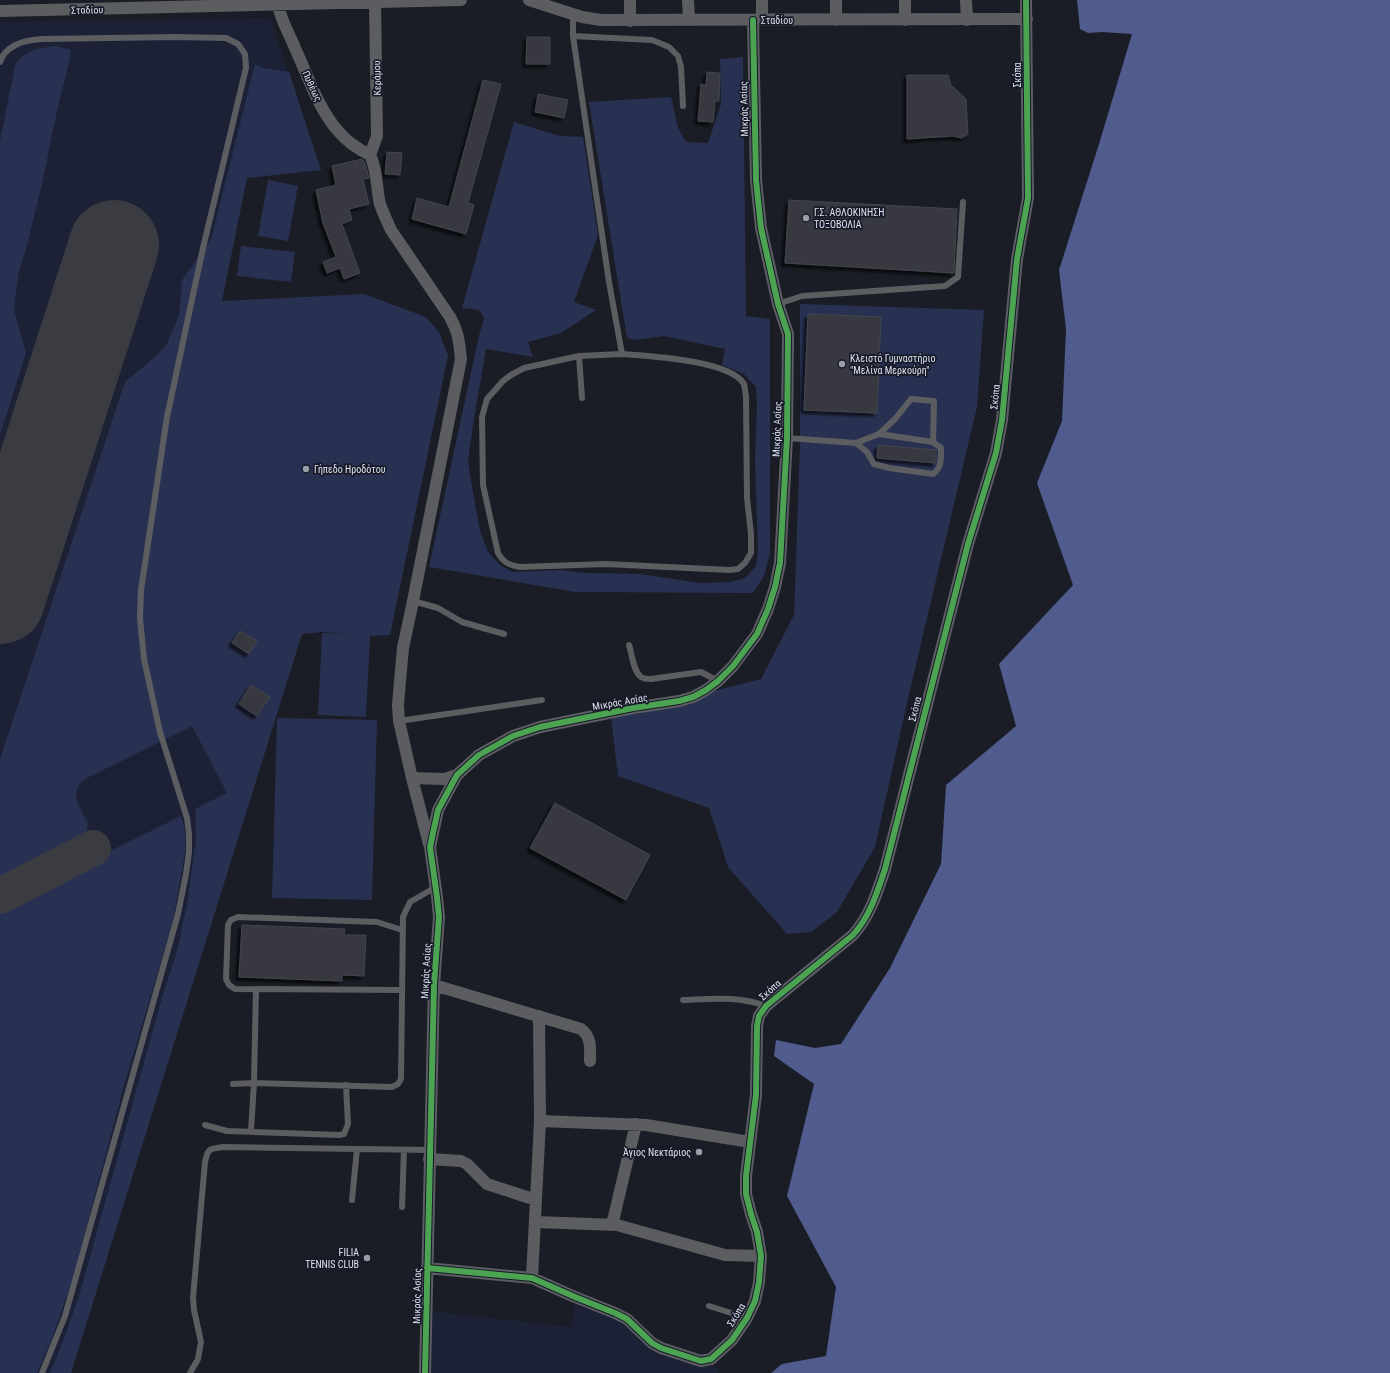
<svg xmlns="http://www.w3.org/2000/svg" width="1390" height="1373" font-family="'Roboto Condensed',sans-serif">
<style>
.built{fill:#1c2135}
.green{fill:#293152}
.water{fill:#4f5c8d}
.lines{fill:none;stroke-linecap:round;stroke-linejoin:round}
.taxiway{stroke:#3a3c42;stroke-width:36}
.runway{stroke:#3a3c42;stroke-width:90}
.building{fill:#373940;stroke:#43454d;filter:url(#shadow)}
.lane{stroke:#5c5d60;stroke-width:6}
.street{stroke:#5c5d60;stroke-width:12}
.cycleway-casing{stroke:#161a29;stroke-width:8}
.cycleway{stroke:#4ca352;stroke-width:6}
.poi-dot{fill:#999da7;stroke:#161a29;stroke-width:1.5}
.labels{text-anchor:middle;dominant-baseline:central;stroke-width:3.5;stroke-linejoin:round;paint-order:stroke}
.street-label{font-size:10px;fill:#dee2ed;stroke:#161a29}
.poi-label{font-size:10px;fill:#dee2ed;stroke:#161a29;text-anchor:start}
</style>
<defs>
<filter id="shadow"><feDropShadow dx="-3.5" dy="3.5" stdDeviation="1" flood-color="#0009"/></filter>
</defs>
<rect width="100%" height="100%" fill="#1a1d25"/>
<!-- built -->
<path class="built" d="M270,18l51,152 -74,8 -26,123 72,361 -222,711h-71v-1351z
M575,1305l47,15 16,19 19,10 63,20 -2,4h-290l2,-62 141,16z"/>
<!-- green -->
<path class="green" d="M55,46l13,3 3,2v3l-14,57 -15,73 -16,65 -7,22 -3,19 -2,20 10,35 2,8 -26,82v-294l15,-76c11,-16 22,-16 40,-19z
M743,57l3,259 24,3v234l-6,23 -11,17 -178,-1 -146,-25 50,-231 5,-18 -5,-8 -17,-2 52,-186 46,14 23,1 15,98 -24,67 22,8 -35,23 -33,9 5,15 -47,-8 -13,76 -5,36 4,26 8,44 8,21 13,14 12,6 48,-2 25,3 54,1 60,9 30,-1 15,-4 11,-12 2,-13 -3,-92 2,-57 -1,-17 -12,-13 -22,-9 3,-16 -61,-13 -27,4 -10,-2 -38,-236 82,-5 7,31 8,14 22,1 13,-39 -1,-45z
M255,64l8,4 26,4 32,98 -74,8 -25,123 142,-7 62,23 13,15 9,24 -58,279 -20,1 -4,81 -48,-2 4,-82 32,1 -32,-2 -20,2 -231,739h-21l14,-34 15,-43 83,-298 15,-47 11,-52 8,-61 -1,-29 32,-16 -35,-67 -109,54c-14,15 -3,28 5,43l-2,10 -11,10 -75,38v-122l125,-377 29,-24 13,-14 12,-29 3,-35 29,-40z
M268,180l30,6 -10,55 -30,-5z
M241,246l54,6 -4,30 -54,-6z
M800,304l184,6 -7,97 -67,283 -35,157 -38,65 -26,20 -24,2 -59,-67 -19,-59 -91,-32 -7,-59 150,-38 33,-64 6,-170z
M277,718l100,2 -5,180 -100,-2z
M181,816l4,15v22l-12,68 -50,168 -50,189 -21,60 -15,35h-37v-464l64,-35z"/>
<!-- water -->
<path class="water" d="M1077,0h313v1373h-619l11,-9 44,-8 10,-69 -49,-91 27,-112 -40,-28 2,-16 39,8 26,-4 49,-76 51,-104 5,-79 70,-59 -17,-62 74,-79 -36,-102 25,-62 4,-92 -7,-59 40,-126 33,-110 -30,-2 -14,1 -8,-4z"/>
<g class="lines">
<!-- taxiway -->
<path class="taxiway" d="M0,896l93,-48"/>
<!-- runway -->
<path class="runway" d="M0,599l114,-354"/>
</g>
<!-- building -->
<path class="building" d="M527,37h23v27h-24z
M707,72l13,1 -1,28h-4l-2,21 -15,-1 3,-37 5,1z
M907,75h41l3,10 15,14 2,35 -6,4 -9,-2 -46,3z
M483,80l18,4 -33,119 6,2 -8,29 -54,-15 5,-21 32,9z
M538,94l30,6 -4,18 -29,-6z
M387,152l15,1 -2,22 -15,-1z
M362,159l3,4 4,15 -6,1 6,25 -20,5 3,11 -10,4 18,49 -16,6 -4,-11 -13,5 -4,-11 13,-5 -13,-34 -7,-33 20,-5 -4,-19z
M789,200l168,9 -3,64 -169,-10z
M808,314l73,3 -4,96 -73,-3z
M878,445l58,5v13l-59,-5z
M240,631l17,10 -8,13 -17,-11z
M251,685l19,12 -13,19 -18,-12z
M555,803l95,52 -24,45 -96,-52z
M242,925l103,4 -1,6h22l-2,41 -22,-1v6l-103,-4z"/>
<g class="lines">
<!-- lane -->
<path class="lane" d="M573,14v22l36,246 13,72
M573,36l79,4 17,7 9,9 3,11 2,39
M0,62c6,-18 25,-22 42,-23l133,-2 51,1 12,6 7,10 1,14 -43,180 -36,169 -26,173 -1,28 4,41 16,73 27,86 2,16v18l-3,22 -8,40 -113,402 -23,57
M778,304l24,-8 143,-10 13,-9 5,-75
M622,354c26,2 108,6 122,30 1,3 1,9 2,12l1,102 4,36v19l-6,10 -7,6 -9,1 -123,-6 -86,3c-11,-2 -16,-4 -22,-14l-15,-68 -1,-68 5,-18 16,-18 8,-6 13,-7 55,-12z
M579,356l3,42
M787,438l69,5 23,-9 16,-15 16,-20 23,2 -1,41
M856,443l11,9 7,12 15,4 44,6c9,-6 8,-17 8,-26l-8,-6 -54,-8
M413,601l25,7 24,14 42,12
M629,645c3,9 4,26 12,32 3,2 7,2 10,2l50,-7 17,9
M399,721l143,-21
M401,990l-166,-1 -6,-4 -3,-6 2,-54 3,-5 7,-3 139,5 25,8
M683,1000c29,-1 55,-4 83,6
M233,1084l21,-1 138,4 6,-3 3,-5 2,-162 7,-15 26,-15
M205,1125l22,6 112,4 5,-1 4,-10 -2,-39
M251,1131l3,-48 2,-94
M352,1200l5,-51
M402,1207l2,-57
M709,1306l38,12
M190,1373l8,-14 3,-17 -7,-32 -1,-12 12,-136c3,-14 4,-13 18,-15l207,3"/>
<!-- street -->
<path class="street" d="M277,0c2,17 12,33 18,48 13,28 23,61 44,84 9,11 19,17 31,23
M529,0l53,17 19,3 426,-1
M630,0v21
M688,0l1,20
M966,0l1,20
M0,11l461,-11
M762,20v-20
M836,20v-20
M905,20v-20
M370,155c8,16 6,33 10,49 3,9 7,17 11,26l59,87c9,16 9,25 11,42l-48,242 -10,47 -3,33 -2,24 1,16 13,57 17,66
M370,155l7,-19 -2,-136
M412,778l32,1 13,-4
M434,985l147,44c11,8 9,20 9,32
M540,1121l106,4 104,17
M429,1159l32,2 6,3 20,20 49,16
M535,1222l82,3 108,30 36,1
M612,1225l24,-101
M427,1268l105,10 43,19 40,16 12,6 25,24 9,5 40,13 10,-2 21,-19 15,-22 8,-17 4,-19 2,-26 -4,-24 -6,-18 -5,-20v-18l10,-81 1,-69 2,-10 7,-10 87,-71c17,-19 24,-42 32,-66l83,-325 28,-91 6,-33 15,-161 11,-61 -2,-198
M532,1278l8,-157 -1,-105
M425,1373l9,-388 5,-68 -2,-20 -7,-50 8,-37 19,-35 22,-20 34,-19 27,-9 93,-19 46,-7 14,-4 13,-7 12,-9 15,-15 24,-32 11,-25 7,-22 5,-24 7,-125 1,-104 -10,-30 -17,-76 -5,-48 -3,-160"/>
<defs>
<path id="cycleway" d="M427,1268l105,10 43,19 40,16 12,6 25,24 9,5 40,13 10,-2 21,-19 15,-22 8,-17 4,-19 2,-26 -4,-24 -6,-18 -5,-20v-18l10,-81 1,-69 2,-10 7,-10 87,-71c17,-19 24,-42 32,-66l83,-325 28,-91 6,-33 15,-161 11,-61 -2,-198
M425,1373l9,-388 5,-68 -2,-20 -7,-50 8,-37 19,-35 22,-20 34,-19 27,-9 93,-19 46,-7 14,-4 13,-7 12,-9 15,-15 24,-32 11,-25 7,-22 5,-24 7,-125 1,-104 -10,-30 -17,-76 -5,-48 -3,-160"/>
</defs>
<!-- cycleway casing -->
<use href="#cycleway" class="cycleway-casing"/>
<!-- cycleway -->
<use href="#cycleway" class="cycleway"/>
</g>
<!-- markers -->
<g class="poi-dot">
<circle cx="806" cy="218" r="4"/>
<circle cx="842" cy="364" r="4"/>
<circle cx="306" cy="469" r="4"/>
<circle cx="699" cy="1152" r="4"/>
<circle cx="367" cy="1258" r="4"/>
</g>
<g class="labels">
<!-- street labels -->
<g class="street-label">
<text transform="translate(87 10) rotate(-1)">Σταδίου</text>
<text x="777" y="20">Σταδίου</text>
<text transform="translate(1017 75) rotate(-90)">Σκόπα</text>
<text transform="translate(377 78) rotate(-91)">Κεράμου</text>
<text transform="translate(312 86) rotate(65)">Πυθέως</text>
<text transform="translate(744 109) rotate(-91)">Μικράς Ασίας</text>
<text transform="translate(995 397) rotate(-84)">Σκόπα</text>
<text transform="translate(777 429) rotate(-88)">Μικράς Ασίας</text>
<text transform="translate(620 702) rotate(-10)">Μικράς Ασίας</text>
<text transform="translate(915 709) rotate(-76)">Σκόπα</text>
<text transform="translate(426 971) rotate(-87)">Μικράς Ασίας</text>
<text transform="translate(770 990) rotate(-42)">Σκόπα</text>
<text transform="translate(417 1296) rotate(-89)">Μικράς Ασίας</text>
<text transform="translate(736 1315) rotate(-59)">Σκόπα</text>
</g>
<!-- poi labels -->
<g class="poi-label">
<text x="814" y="212">Γ.Σ. ΑΘΛΟΚΙΝΗΣΗ<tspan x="814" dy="12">ΤΟΞΟΒΟΛΙΑ</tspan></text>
<text x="850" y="358">Κλειστό Γυμναστήριο<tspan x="850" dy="12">"Μελίνα Μερκούρη"</tspan></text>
<text x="314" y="469">Γήπεδο Ηροδότου</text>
<text x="691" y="1152" text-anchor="end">Άγιος Νεκτάριος</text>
<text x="359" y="1252" text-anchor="end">FILIA<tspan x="359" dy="12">TENNIS CLUB</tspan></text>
</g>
</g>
</svg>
